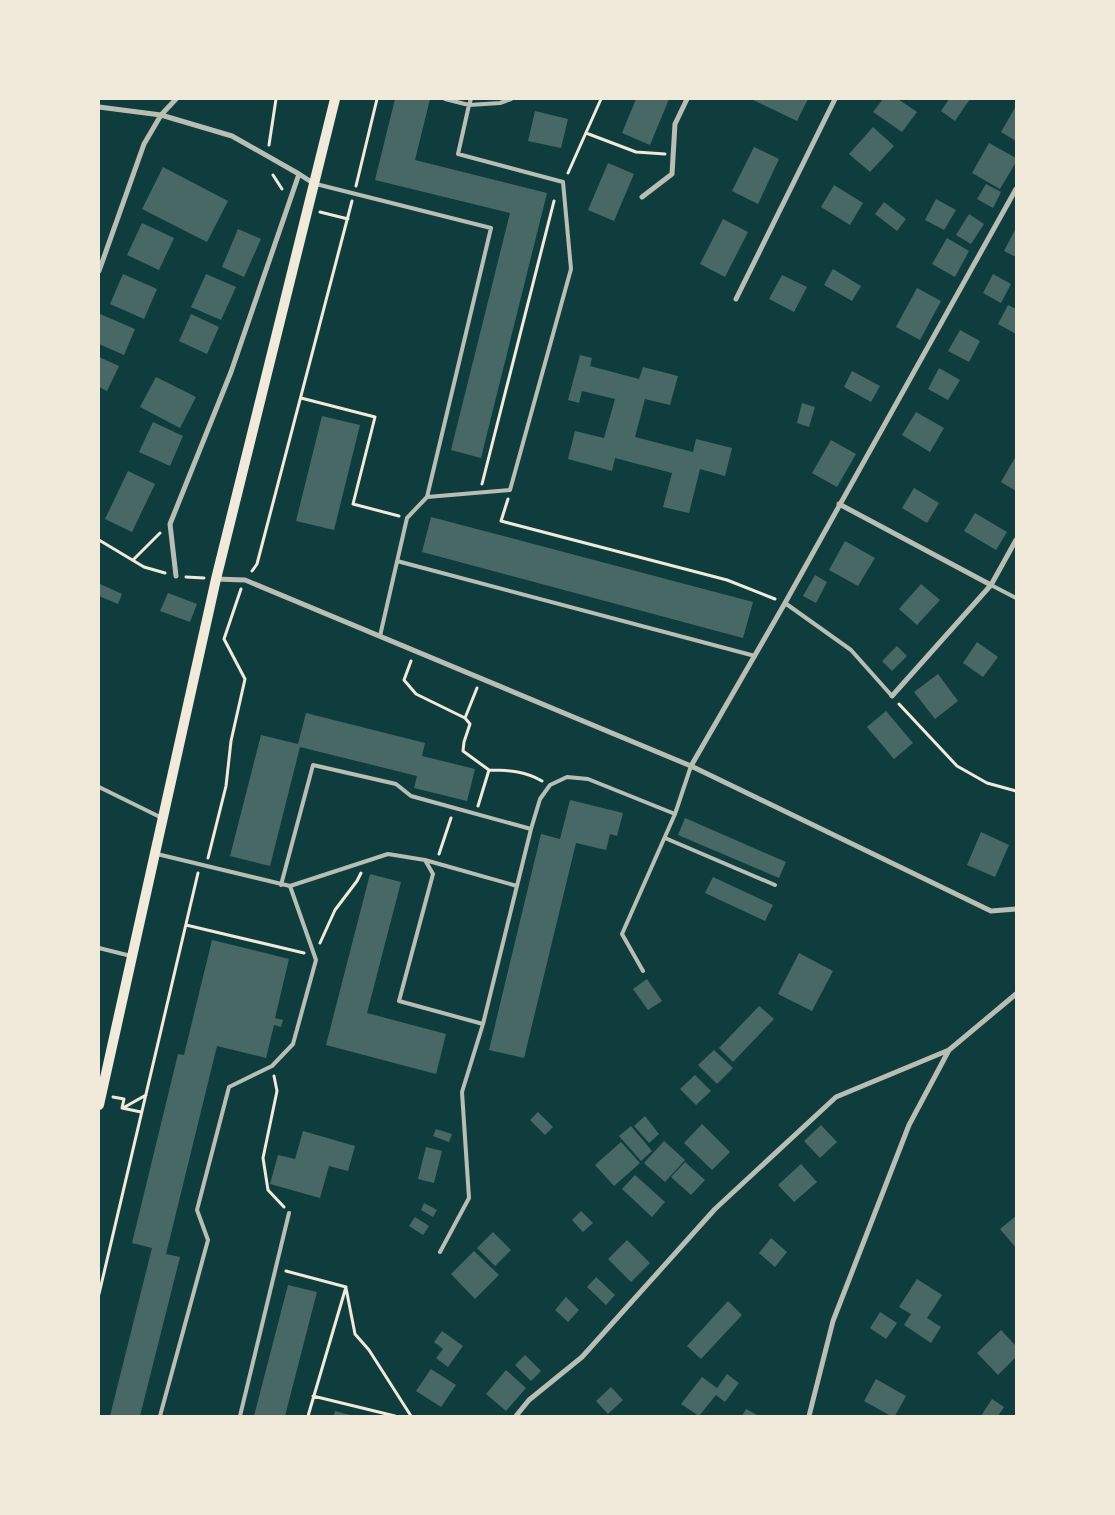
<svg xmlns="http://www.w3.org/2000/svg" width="1115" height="1515" font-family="'PT Serif',serif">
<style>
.building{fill:#486865}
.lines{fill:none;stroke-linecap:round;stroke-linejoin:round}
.path{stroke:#f1e9da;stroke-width:3}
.service{stroke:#b8beb3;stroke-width:4}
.minor{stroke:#b8beb3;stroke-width:5}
.secondary{stroke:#f1e9da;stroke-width:10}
</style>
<rect width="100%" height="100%" fill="#0f3d3e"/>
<!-- building -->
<path class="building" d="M395,99h35l-15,61 132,33 -66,265 -30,-8 59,-237 -135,-33z
M636,99h33l-19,46 -28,-12z
M751,99h57l-11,22z
M883,99h15l19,13 -15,20 -29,-20z
M949,99h21l-15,22 -14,-10z
M1016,106v35l-15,-9z
M535,111l33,8 -7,29 -33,-7z
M873,127l21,19 -24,26 -21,-18z
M989,143l27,15v4l-16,27 -28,-16z
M754,147l25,12 -21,45 -26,-13z
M608,163l26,11 -20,47 -26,-11z
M163,167l65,34 -21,41 -65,-33z
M986,184l15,8 -8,16 -16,-9z
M834,185l29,18 -13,22 -29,-18z
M936,199l20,11 -12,20 -19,-10z
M884,202l22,17 -9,12 -22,-17z
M969,214l15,10 -13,20 -15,-9z
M723,219l25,13 -23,45 -25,-13z
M142,223l32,15 -15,32 -32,-15z
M1016,228v29l-12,-6z
M238,229l23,10 -17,38 -22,-10z
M947,238l22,13 -14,26 -23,-13z
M833,269l28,17 -9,15 -28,-16z
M123,274l34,15 -13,30 -34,-15z
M206,274l30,13 -15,33 -30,-13z
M993,274l18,10 -10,19 -18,-10z
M782,275l25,12 -13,25 -25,-13z
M917,288l24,13 -21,39 -24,-13z
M1008,305l8,4v25l-18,-10z
M100,314l35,15 -11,26 -25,-11v-26z
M191,314l28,13 -12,27 -28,-13z
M960,330l20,11 -11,21 -21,-11z
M580,355l12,3 -2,8 49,13 4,-12 35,9 -8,29 -25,-6 -10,38 58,15 3,-13 36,9 -7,28 -25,-7 -11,44 -26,-6 9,-34 -57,-15 -3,13 -44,-12 7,-28 29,7 11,-39 -33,-8 -3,12 -11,-3z
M99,357l20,9 -12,25 -8,-4z
M939,368l21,12 -12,20 -20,-11z
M852,371l28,15 -9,16 -27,-15z
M156,377l40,20 -16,31 -40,-21z
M802,403l13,4 -6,20 -12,-4z
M916,412l28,16 -14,24 -28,-17z
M322,416l38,9 -26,105 -38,-9z
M153,422l30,14 -13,30 -31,-14z
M831,440l25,14 -19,33 -25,-14z
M1016,456v35l-15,-9z
M128,471l27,13 -23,48 -27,-13z
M914,488l25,15 -12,20 -25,-15z
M975,513l32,19 -11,18 -32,-19z
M431,517l322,85 -10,36 -321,-86z
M845,541l30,17 -17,28 -29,-16z
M815,575l12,7 -11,21 -13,-7z
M100,584l22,10 -4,10 -19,-8z
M921,584l19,16 -23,25 -18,-16z
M168,593l29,11 -7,18 -30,-11z
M977,642l21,15 -15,20 -20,-14z
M897,646l10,10 -15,15 -10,-10z
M938,674l20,27 -23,18 -21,-27z
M886,711l27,32 -19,16 -27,-32z
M306,713l119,30 -3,13 53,13 -8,32 -53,-13 3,-12 -117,-29 -30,119 -40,-10 31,-121 37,9z
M570,800l53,13 -6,23 -7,-2 -4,16 -30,-7 -52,215 -35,-8 52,-216 19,5z
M685,818l101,44 -7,16 -101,-43z
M981,832l28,13 -14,32 -28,-12z
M370,874l31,8 -34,131 79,21 -10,40 -110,-29z
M713,877l60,28 -8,16 -60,-28z
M212,940l77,19 -14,59 8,2 -2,7 -7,-2 -8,33 -49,-12 -51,208 14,3 -40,159h-30l42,-168 -20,-5 46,-189 6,1z
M799,953l34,18 -21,40 -34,-17z
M647,979l15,22 -14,9 -15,-21z
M759,1006l15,13 -41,43 -14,-14z
M714,1050l19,18 -16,16 -19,-19z
M695,1075l16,16 -15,14 -16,-16z
M538,1112l15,15 -8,8 -15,-15z
M645,1116l14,18 -10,9 -15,-17z
M702,1124l28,28 -18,18 -28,-27z
M821,1125l16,17 -17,16 -16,-17z
M631,1126l21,25 -11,10 -22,-25z
M436,1129l16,5 -3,8 -16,-6z
M303,1131l52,15 -7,25 -19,-5 -9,32 -50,-14 8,-29 17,4z
M664,1141l21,19 -20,22 -21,-19z
M621,1142l19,21 -26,23 -19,-21z
M426,1147l16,4 -8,32 -16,-4z
M685,1162l20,18 -14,15 -20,-18z
M801,1164l16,18 -23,20 -16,-17z
M635,1175l30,27 -13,15 -30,-28z
M424,1203l13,7 -4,7 -12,-7z
M581,1211l12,12 -10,9 -11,-12z
M1016,1216v32l-16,-19z
M415,1217l14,9 -6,9 -14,-9z
M493,1232l18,18 -16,16 -18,-18z
M771,1238l16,14 -12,15 -16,-14z
M627,1240l23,23 -19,19 -23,-23z
M474,1251l25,24 -24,24 -24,-25z
M596,1277l19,18 -9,10 -19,-18z
M917,1279l25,16 -15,23 14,9 -10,16 -27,-18 7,-11 -12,-7z
M288,1285l29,7 -32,124h-31z
M566,1297l13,13 -11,12 -13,-12z
M728,1301l14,14 -41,44 -14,-13z
M880,1312l17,11 -11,16 -16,-11z
M1001,1330l15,16v11l-18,18 -21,-22z
M442,1331l21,15 -15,21 -12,-9 7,-9 -9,-7z
M525,1355l16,16 -10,10 -16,-16z
M431,1369l25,16 -15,22 -25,-16z
M506,1370l20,18 -20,23 -20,-17z
M727,1374l12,9 -14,19 -9,-7 -17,21 -18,-12 21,-27 15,11z
M876,1379l30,17 -11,20h-4l-27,-15z
M611,1387l12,13 -15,14 -12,-13z
M992,1399l12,8 -6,9h-17z
M746,1409l13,7h-17z
M335,1411l19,5h-20z"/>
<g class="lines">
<!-- path -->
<path class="path" d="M586,133l50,19 29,2
M269,145l7,-46
M568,173l33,-74
M273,175l9,14
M356,186l21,-87
M320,212l28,7
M301,398l74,19 -22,87 46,12
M482,484l72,-283
M508,499l-7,22 226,59 48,19
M99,540l45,27 21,6
M133,560l27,-27
M252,571l5,-7 95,-363
M186,577l18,1
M411,661l-7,19 12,14 49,24 5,6 -6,18 -1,9 26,19 -11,36
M899,704l58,62 30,17 29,8
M465,718l12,-30
M489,770c19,0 36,1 53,11
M439,854l12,-36
M208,858l18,-72 5,-45 14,-62 -21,-40 17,-50
M186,925l118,28
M320,943l15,-33 22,-29 4,-8
M274,1076l3,15 -14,67 5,32 16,17
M113,1097l11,2 -2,9 19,4
M123,1108l23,-13
M286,1271l60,16 -38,129
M346,1288l9,46 14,16 42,66
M99,1294l99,-421
M313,1396l82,20"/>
<!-- service -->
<path class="service" d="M471,99l-2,6 31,-2 11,-4
M316,184l175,44 -64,269 -20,21 -27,118
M427,497l83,-7 61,-221 -8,-87 -105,-28 11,-49 -24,-6
M397,561l358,95
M991,585l25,13
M785,603l66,47 41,46
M99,787l63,31
M665,838l110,47
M157,854l133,32 26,74 -23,84 -21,22 -43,21 -32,123 11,30 -48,176
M425,860l92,26
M281,885l32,-120 83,19 15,12 120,33 9,-30 10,-14 17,-8 21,2 87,35 16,-48
M290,886l98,-32 37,6 8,14 -34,127 84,23
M99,948l32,8
M643,971l-21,-37 53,-120
M440,1252l29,-54 -7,-106 21,-68 48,-195
M240,1416l49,-203"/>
<!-- minor -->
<path class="minor" d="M99,107l62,8 71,21 67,38 14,9
M642,197l30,-23 3,-50 12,-25
M99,271l45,-127 17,-29 15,-16
M736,299l99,-200
M839,504l152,81
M176,576l-6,-52 61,-152 68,-198
M216,579l29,1 446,186 300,145 25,-2
M892,696l99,-111 25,-45
M691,766l94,-163 231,-414
M516,1416l13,-16 53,-43 133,-148 121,-112 113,-47
M809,1416l24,-95 76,-196 40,-75 67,-56"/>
<!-- secondary -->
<path class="secondary" d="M99,1105l117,-526 119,-480"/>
</g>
<!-- border -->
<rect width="1115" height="1515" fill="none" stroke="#f1e9da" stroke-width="200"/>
</svg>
